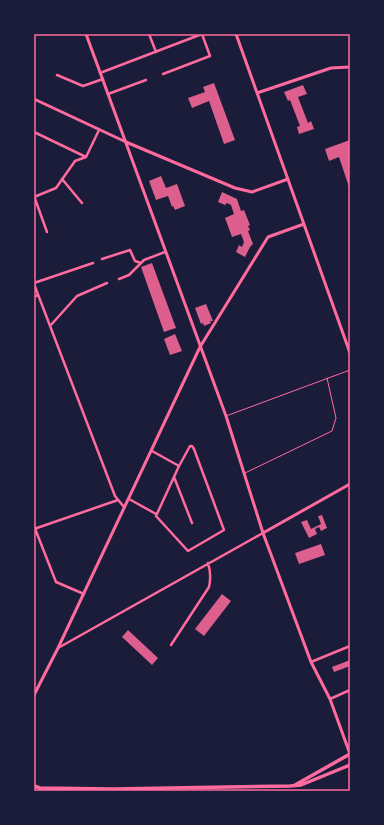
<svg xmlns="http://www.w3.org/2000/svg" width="384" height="825" font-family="'IBM Plex Sans',sans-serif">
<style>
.building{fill:#dd5f8e}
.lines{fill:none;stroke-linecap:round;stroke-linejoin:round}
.service{stroke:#ff6b9d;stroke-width:1}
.minor{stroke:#ff6b9d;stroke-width:2.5}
.tertiary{stroke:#ff6b9d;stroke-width:3}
.secondary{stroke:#ff6b9d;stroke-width:3.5}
.neatline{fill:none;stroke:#ff6b9d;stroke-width:1.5}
</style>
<rect width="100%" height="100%" fill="#1b1b3a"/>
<!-- building -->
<path class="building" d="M214,83l21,57 -11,4 -15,-43 -17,7 -4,-10 17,-6 -2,-5z
M303,85l4,9 -9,3 10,26 3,-2 3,8 -15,5 -2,-7 3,-1 -10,-26 -2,1 -4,-9z
M350,140v50l-11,-33 -10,4 -4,-12z
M161,176l5,12 11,-4 8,22 -10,4 -2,-4 -1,1 -4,-11 -12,4 -7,-19z
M222,192l15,7 4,12 3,-1 6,15 -2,1 2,4 -2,1 5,13 -3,3 -5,10 -9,-5 3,-7 3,2 2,-5 -3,-8 -9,3 -7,-19 9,-4 -3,-9 -4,-2 -2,2 -7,-3z
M152,263l24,65 -12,4 -23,-65z
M206,304l7,17h-3l1,2 -7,3 -1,-3 -2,1 -6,-16z
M175,334l7,17 -12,4 -6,-16z
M322,515l5,13 -6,3 -2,-4 -4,2 2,5 -8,4 -8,-16 6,-2 4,9 10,-5 -3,-8z
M321,544l4,11 -26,9 -4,-11z
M222,594l9,7 -27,35 -9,-7z
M128,630l30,28 -6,7 -30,-28z
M350,660v6l-16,6 -2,-5z"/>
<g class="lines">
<!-- service -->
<path class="service" d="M226,416l124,-46
M245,473l87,-42 4,-13 -9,-40"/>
<!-- minor -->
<path class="minor" d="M149,34l7,18
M100,73l102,-39
M163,74l47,-18 -8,-22
M57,75l26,11 20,-7
M108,94l38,-14
M34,132l52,25
M62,179l20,24
M34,196l13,36
M34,197l22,-9 19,-27 11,-4 13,-27
M102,259l28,-9 5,11 6,2
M119,279l10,-4 15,-15 21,-8
M34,283l59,-20
M34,284l81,212 9,11
M34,297l4,-2
M50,326l27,-30 30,-13
M152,451l27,15 11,-20h2l2,3 30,81 -36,21 -32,-35 23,-50
M174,477l18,46
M129,499l27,15
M34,526l22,56 28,12
M34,529l84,-29
M171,645l38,-58c2,-9 2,-15 -1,-24
M58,648l205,-115
M311,662l39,-16
M330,699l20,-9"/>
<!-- tertiary -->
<path class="tertiary" d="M86,34l140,382 37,117 48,129 19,37 20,55
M236,34l114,319
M257,93l74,-25 19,-1
M34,99l92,43 109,46 17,4 36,-13
M263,533l87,-49
M34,695l24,-47 142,-301 68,-110 36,-13"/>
<!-- secondary -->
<path class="secondary" d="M295,785l55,-31
M34,786l6,2 73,1 177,-3 11,-1 49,-20"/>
</g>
<!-- border -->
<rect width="384" height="825" fill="none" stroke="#1b1b3a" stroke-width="70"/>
<rect x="35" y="35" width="314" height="755" class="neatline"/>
</svg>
